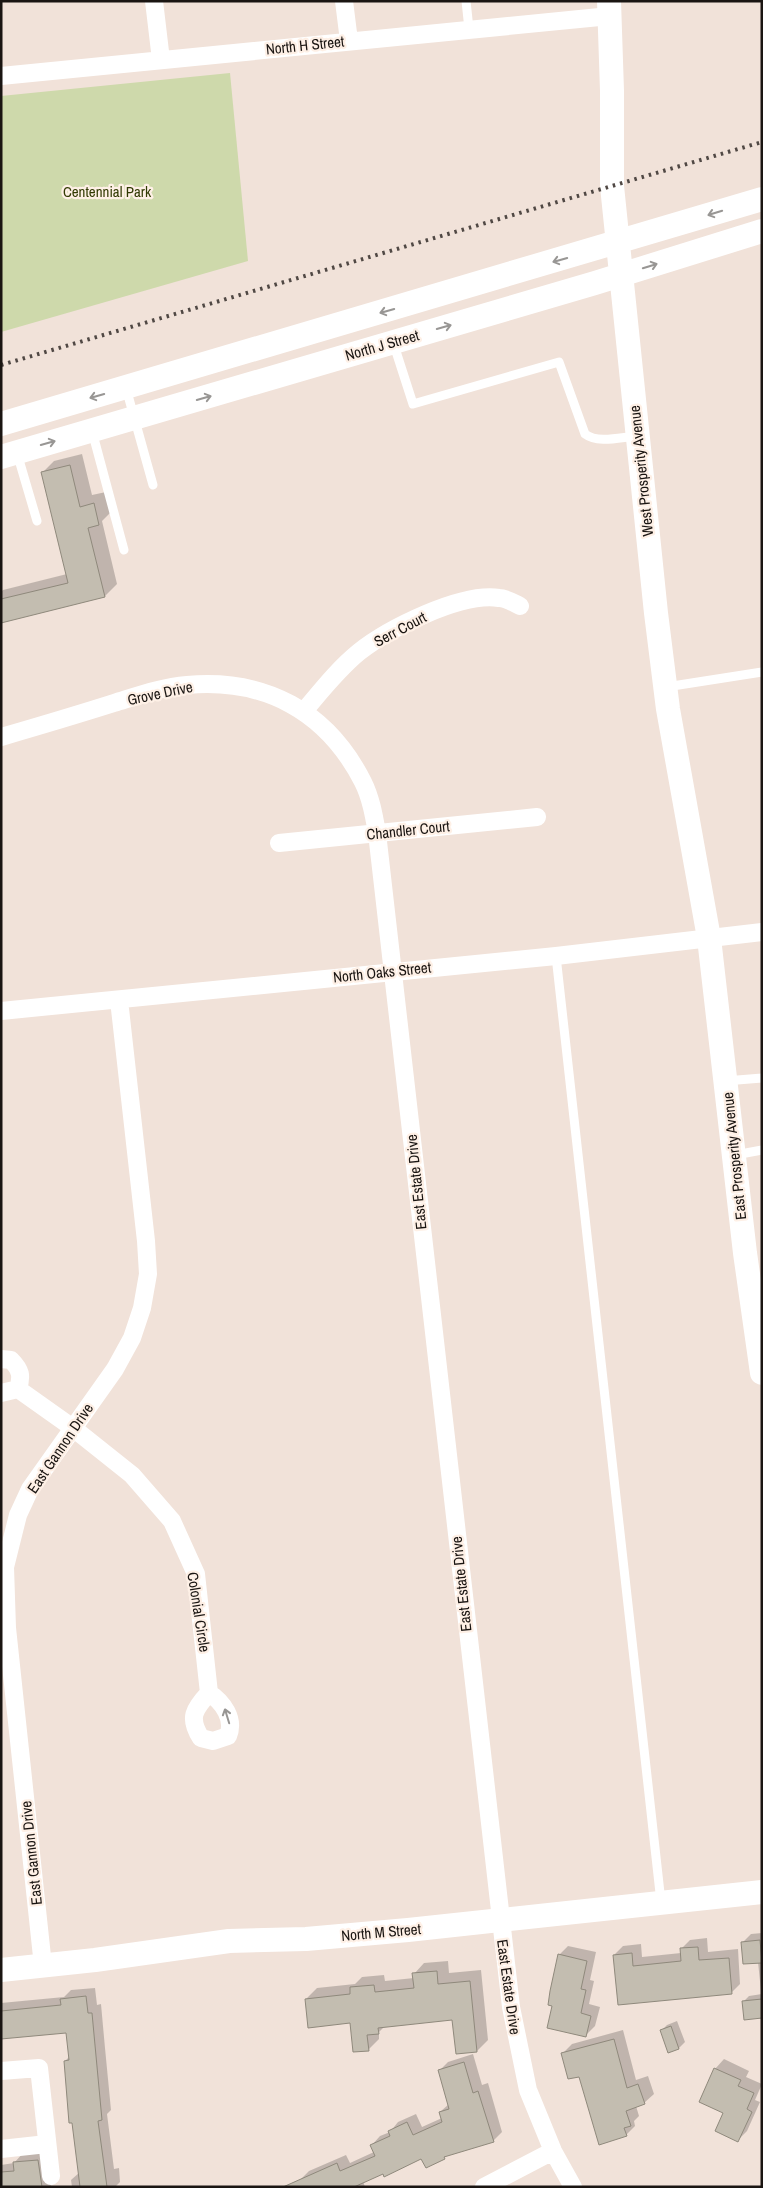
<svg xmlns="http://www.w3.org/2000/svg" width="763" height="2188" font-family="'Archivo Narrow',sans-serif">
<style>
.green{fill:#ced9ab}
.shadow{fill:#0003}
.building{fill:#c3bdb0;stroke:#8f897c}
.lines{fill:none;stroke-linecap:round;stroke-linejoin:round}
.lane{stroke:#fff;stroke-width:9}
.street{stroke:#fff;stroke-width:18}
.secondary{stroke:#fff;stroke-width:24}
.rail{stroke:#504844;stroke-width:4;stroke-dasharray:2.5 5;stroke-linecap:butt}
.oneway{stroke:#989694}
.labels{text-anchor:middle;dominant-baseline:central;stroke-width:4.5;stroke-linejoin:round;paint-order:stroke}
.street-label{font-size:15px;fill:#1a1512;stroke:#fef0e6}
.park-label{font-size:15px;fill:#313a03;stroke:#fef0e6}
</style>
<rect width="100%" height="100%" fill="#f1e2d9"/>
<!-- green -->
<path class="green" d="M230,73l18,188 -247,71v-236z"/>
<!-- shadow -->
<path class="shadow" d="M82,454l10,41 14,-3 5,20 -9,9 15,63 -12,12 -104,25v-29l2,-2 64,-16 -25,-101 12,-12z
M762,1933v58h-1l-3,-29 -16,-19 9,-9z
M707,1938l1,14 30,-3 2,35 -9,9 -112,10 -5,-48 9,-9 18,-2 1,13 39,-4v-4l9,-9z
M568,1946l28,6 -6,28 4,1 -5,23 11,3 -5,19 -9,9 -32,-30 5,-50z
M448,1961l1,12 32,-3 7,70 -11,11 -20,2 -4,-34 -68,7 -6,6v7l-11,11 -17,-28 -45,-23 11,-11 38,-4 7,-7 22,-2 1,6 29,-3v-4l10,-11z
M95,1988l2,17 4,-1 4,44 6,62 -4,4 7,55 5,-1 1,14 -5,5h-43l-1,-7 9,-8 -15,-111 5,-5 -2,-24 -67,6v-35l63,-6 7,-7z
M762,1994v22l-19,-14 6,-6z
M677,2021l8,21 -6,6 -10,3 -8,-20 6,-6z
M623,2030l13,50 12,-4 6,18 -10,9 -8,3 3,10 -5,5 1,5 -9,9 -63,-82 9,-9z
M473,2054l9,31 6,-2 14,49 -9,9 -46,14 -3,3 -22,-1 -59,24 2,6h-62l-3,-7 9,-9 37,-16 4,8 24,-11 -3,-6 9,-10 10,-4 8,-10 18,-8 6,13 20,-9 -2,-6 9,-8 -10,-33 9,-9z
M724,2059l25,12 -3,6 16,7 -7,16 5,2 -13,29 -9,9 -13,-28 -25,-10 15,-33z
M47,2151l4,36h-50v-22l13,-2 9,-10z"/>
<!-- building -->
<path class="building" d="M70,465l10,42 14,-4 5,22 -11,3 17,69 -104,26v-24l67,-16 -27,-111z
M760,1940l2,23 -19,1 -2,-22z
M698,1947l1,13 30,-2 3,36 -114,11 -5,-50 19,-2 1,13 48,-5 -1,-13z
M558,1954l29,7 -6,28 5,1 -5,23 10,3 -5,21 -39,-9 5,-22 -4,-1 2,-14z
M437,1971l1,13 32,-3 7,71 -21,2 -4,-34 -74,8 1,6 -12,1 2,16 -16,1 -3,-29 -42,5 -3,-29 45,-5v-7l24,-2 1,7 39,-4 -2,-15z
M86,1996l2,17h4l10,107 -4,1 9,66h-27l-8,-64h-3l-5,-62 5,-1 -3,-27 -65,6v-28l60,-6 -1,-6z
M762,1999v19l-18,2 -2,-19z
M671,2026l8,23 -11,4 -8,-23z
M614,2039l13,49 11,-4 7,20 -19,7 5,15 -7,2 3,8 -28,9 -20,-68 -11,2 -7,-26z
M464,2062l9,31 5,-2 16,51 -50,15 1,2 -19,9 -5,-9 -37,18 -1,-3 -29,13h-71l54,-24 3,8 35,-15 -5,-11 20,-9 -2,-5 19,-9 6,13 29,-13 -3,-10 10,-3 -11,-39z
M714,2068l27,12 -3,6 16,7 -7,16 5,3 -14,30 -23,-11 8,-18 -24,-11z
M38,2160l4,27h-41v-15l13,-1 -1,-9z"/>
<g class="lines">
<!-- lane -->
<path class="lane" d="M466,1l3,28
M393,342l20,62 146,-42 26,72c13,10 36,3 52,2
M126,388l27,97
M92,431l32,119
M17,453l20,68
M666,687l96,-15
M556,956l105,946
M725,1081l37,-3
M735,1155l27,-5"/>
<!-- street -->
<path class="street" d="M154,1l7,59
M344,1l5,40
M1,76l609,-60
M304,711c17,-20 34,-42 55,-59 29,-23 102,-60 140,-54 7,0 15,5 21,8
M1,737c38,-11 75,-22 113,-34 23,-7 48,-16 73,-18 78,-7 140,26 176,97 8,16 11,34 14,51l134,1174 17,83 25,61 20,36
M279,843l258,-26
M1,1011l555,-55 206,-24
M1,1359l10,1c10,10 11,16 7,29l-17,4
M18,1389l55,39 59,47 40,46 24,53 13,119c-15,16 -21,25 -8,45l12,3 15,-5c7,-17 -5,-34 -19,-43
M43,1966l-36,-338 -2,-61 13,-52 12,-26 85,-120 17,-31 10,-30 6,-34 -2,-33 -27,-241
M1,2071l38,-3 12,108
M1,2149l46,-5
M484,2187l69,-36"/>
<!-- secondary -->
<path class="secondary" d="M609,1l3,90v95l44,427 12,96 41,229 36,315 17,120
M1,424l761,-225
M1,457l594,-174 167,-52
M1,1970l94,-10 134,-19 77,-2 102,-9 354,-38"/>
<!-- rail -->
<path class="rail" d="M1,365l761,-223"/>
</g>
<!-- one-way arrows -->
<defs><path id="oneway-shaft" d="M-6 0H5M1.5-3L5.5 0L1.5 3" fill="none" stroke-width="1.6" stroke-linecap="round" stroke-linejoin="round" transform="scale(1.25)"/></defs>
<g class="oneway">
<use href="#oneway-shaft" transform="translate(715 213) rotate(163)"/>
<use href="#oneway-shaft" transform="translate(560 260) rotate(164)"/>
<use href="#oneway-shaft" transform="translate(650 266) rotate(-17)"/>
<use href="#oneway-shaft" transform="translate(387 311) rotate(164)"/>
<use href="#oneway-shaft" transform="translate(444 327) rotate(-16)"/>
<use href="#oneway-shaft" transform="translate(97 396) rotate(164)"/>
<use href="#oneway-shaft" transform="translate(204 398) rotate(-16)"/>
<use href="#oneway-shaft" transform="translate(48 443) rotate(-16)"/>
<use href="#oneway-shaft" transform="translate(227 1716) rotate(-107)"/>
</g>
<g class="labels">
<!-- street labels -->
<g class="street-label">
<text transform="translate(305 45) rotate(-6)">North H Street</text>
<text transform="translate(382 345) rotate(-16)">North J Street</text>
<text transform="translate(641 471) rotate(-96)">West Prosperity Avenue</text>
<text transform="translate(400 629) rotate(-28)">Serr Court</text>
<text transform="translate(160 693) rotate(-12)">Grove Drive</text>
<text transform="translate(408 830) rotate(-6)">Chandler Court</text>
<text transform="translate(382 972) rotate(-6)">North Oaks Street</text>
<text transform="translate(734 1156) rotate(-96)">East Prosperity Avenue</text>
<text transform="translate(416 1182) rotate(-96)">East Estate Drive</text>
<text transform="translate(60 1448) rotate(-56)">East Gannon Drive</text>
<text transform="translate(461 1584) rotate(-96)">East Estate Drive</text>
<text transform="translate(199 1612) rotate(81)">Colonial Circle</text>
<text transform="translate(31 1853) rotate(-96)">East Gannon Drive</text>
<text transform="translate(381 1932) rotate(-5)">North M Street</text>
<text transform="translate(509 1987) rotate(82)">East Estate Drive</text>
</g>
<!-- park labels -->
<g class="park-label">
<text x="107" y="191">Centennial Park</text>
</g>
</g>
<!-- border -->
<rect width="763" height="2188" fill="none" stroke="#1a1512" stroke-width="5"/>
</svg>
